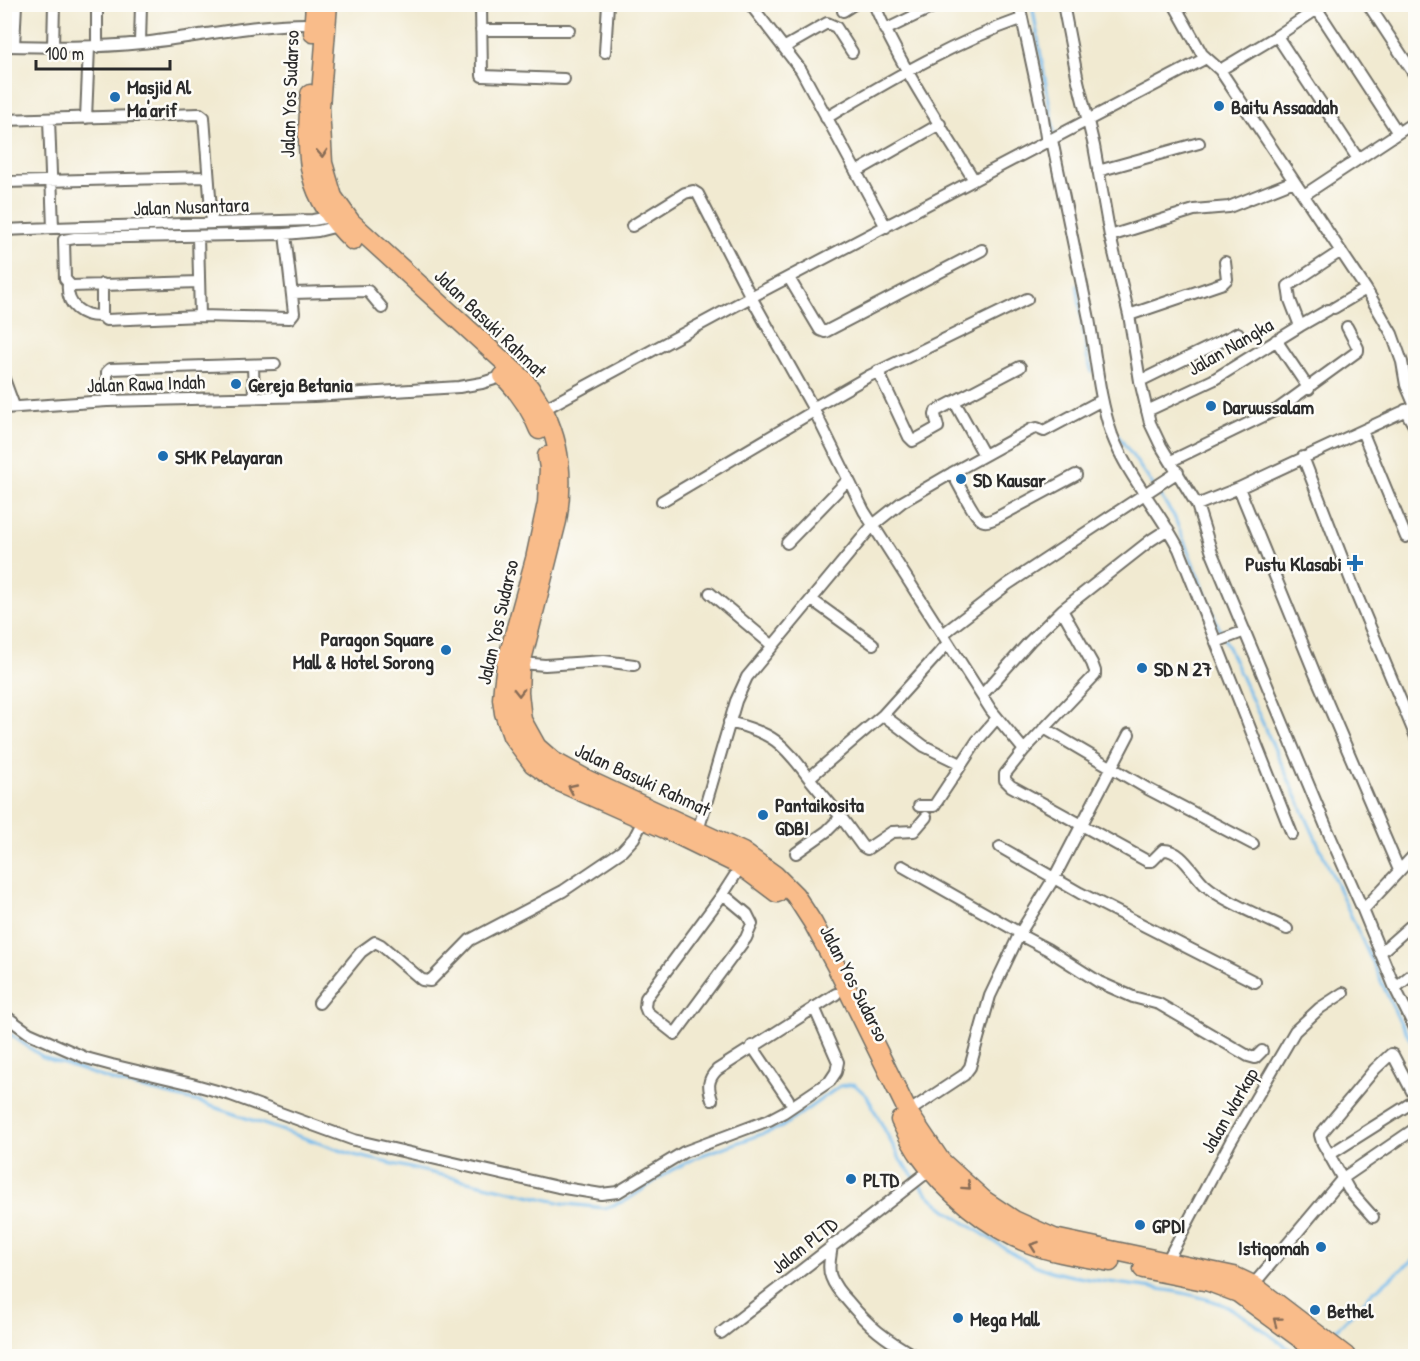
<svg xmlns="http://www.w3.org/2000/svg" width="1420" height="1361" font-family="'Patrick Hand',sans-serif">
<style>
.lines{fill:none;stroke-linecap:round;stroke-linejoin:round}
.stream{stroke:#74bbec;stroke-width:3}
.minor-casing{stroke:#706e65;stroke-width:14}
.trunk-casing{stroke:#706e65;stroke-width:21}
.minor{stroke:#fff;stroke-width:10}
.trunk{stroke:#f9bc8a;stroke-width:18}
.oneway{stroke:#886c56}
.poi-dot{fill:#1f6fb2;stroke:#fdfcf7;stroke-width:2}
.labels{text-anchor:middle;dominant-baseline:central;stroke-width:5;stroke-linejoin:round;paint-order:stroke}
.poi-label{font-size:20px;font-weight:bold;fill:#2b2b2b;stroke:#fdfcf7;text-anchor:start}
.street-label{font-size:20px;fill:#2b2b2b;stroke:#fdfcf7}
</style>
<rect width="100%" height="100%" fill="#fdfcf7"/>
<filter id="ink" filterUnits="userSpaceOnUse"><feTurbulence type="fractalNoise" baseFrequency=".0167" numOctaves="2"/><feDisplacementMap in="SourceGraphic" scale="12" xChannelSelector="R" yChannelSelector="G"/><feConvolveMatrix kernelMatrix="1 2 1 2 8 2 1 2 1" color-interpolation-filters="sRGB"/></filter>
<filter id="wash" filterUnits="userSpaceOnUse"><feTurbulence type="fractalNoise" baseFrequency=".008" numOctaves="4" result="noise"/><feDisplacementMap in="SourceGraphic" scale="24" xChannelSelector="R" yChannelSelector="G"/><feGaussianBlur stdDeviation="1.35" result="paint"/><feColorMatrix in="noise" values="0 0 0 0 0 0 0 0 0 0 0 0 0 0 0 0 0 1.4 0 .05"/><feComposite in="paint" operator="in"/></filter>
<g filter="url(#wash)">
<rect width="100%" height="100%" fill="#f1ead1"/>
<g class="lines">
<!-- stream -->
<path class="stream" d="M1032,4l23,132
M1077,285l10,72 5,15
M1117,434l36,51
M1157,491l17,25 42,105 181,395 19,33
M4,1030l39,27 77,26 79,19 155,53 213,49 38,4 22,-8 43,-29 32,-16 80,-28 58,-41 14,-2 13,12 34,65 14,17
M919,1184c17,21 41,36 64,50 22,14 43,30 68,37 54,15 112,13 165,31 31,11 56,37 84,54
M1332,1334l41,-42 43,-34"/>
</g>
</g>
<g filter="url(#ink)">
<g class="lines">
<defs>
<path id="minor" d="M481,4l1,72 82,3
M750,4l51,66 85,157
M874,4c26,62 65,119 100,176
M1019,4l22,102 6,37
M1063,4l15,77 16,65 16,90 19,79 11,66 10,42 11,23 36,59 42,-17 176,-82 -9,-21 -4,-23 -10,-28 -26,-45 -146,-219 -18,-16 -28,-50
M1368,4l48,73
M1317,9l81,124
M843,11l11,-7
M481,30h88
M885,30l54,-26
M1277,36l81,123
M140,43l1,-39
M4,46c46,1 92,2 137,-3 58,-6 115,-20 173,-19
M14,46l2,-42
M53,47l1,-43
M97,47v-43
M785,47l42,-24 9,4 16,25
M605,52l3,-48
M1220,70l57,-34 46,-31
M86,118l3,-71
M826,118c63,-37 126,-75 195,-99
M49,119l4,109 260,-8 17,-3
M4,120l196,-6 4,3 8,106
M1052,140c12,60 25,119 37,179 7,39 10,79 23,116 16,42 47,75 67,114l113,285
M1098,171l101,-28
M856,172l84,-48
M4,182l203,-5
M1304,195l112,-74
M632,226l53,-33 8,-2 5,3 53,103 62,111 51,103 127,199 33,40
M4,230l49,-2
M198,236l2,80
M1110,236l84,-26 35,-3 65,-26
M789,278l31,52 5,2 157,-82
M199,282l-128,4 -6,-7 -1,-39 11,-2 210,-4 33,-3 20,-5
M68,284c-2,22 14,33 34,32
M102,284v32l4,4 94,-4 90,2 4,-5 -9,-79
M292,293l76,-2 14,17
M1334,308l32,-19
M1129,315l94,-32 4,-4 -2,-17
M1300,326l28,-16
M1276,340l33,49
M253,366l1,31
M878,371l31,66 4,4 25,-14 -3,-12 1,-4 84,-44
M4,379l10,27
M1140,381l98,-48
M107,401v-29l3,-3 165,-5
M4,408l103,-7 207,-5 145,-9 23,-4 22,-7
M813,408l56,-32 158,-77
M958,408l26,47
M544,409l207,-112 455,-239
M1405,410l11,19
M1147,411l66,-31 87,-54 -10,-26 -2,-14 53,-35
M1362,431l44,106
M1303,457l52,134 61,146
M1171,461l107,-52 80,-58v-3l-11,-21
M952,473l80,-44 5,-1 7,3 58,-31
M1239,488l76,186 84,196
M662,501l152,-90
M1197,505l15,48 115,276 36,81
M787,543l60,-62
M710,593l63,53
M812,600l61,44
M1062,610l30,53 3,8v4l-71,75 -19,24v6l6,6 136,75h5l11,-11c18,-1 30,24 42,35 18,16 60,33 82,44
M943,634l65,-50 170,-112
M1216,642l29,-11
M521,663l24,2 59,-4 30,4
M982,695l48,-54 32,-31 89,-70 17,-11
M883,715l41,31 37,18
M729,722c44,11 54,21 80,56
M1044,728l104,61 105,55
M919,806h15l43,-65 20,-23
M841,817l21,29 5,3 25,-17 22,-1 12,-14
M697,834l39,-133 11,-24 126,-152 29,-23 50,-29c6,9 23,47 32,48 4,1 10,-2 14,-4l78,-42
M1000,847l80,46 175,89
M796,853l31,-22 14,-14 -32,-39 74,-63 65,-72
M1416,853l-53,57 32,78 21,42
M902,866l118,67
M723,894l24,20 5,10 -6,14 -71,96 -28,-22 -2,-5 1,-9 77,-104 18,-28
M1020,935l27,14 52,33 34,15 26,7 89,52 7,2 7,-7
M1380,953l36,-32
M1395,988l21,-17
M319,1003l42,-51 14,-10 6,3 41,35 8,1 40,-41 93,-49 59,-40 12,-13 10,-19
M4,1015l25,18 57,25 26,7 80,19 39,11 123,45 204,47 43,7 17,-2 66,-40 85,-32 15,-8 46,-31 6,-9 2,-10 -24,-55
M752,1046l36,53
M712,1100c-4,-13 -5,-20 5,-30l119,-76
M908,1112l56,-37 6,-8 20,-71 30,-63 34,-55 75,-144
M1329,1155l87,-55
M1373,1217l-24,-27 -27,-48 -2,-7 55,-66 16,-15 2,1 23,44
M832,1245c-1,10 -5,23 -1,32 3,8 10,17 16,23 22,27 38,39 68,56
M1167,1261l64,-120 64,-110 25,-23 23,-15
M1253,1285l90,-107 73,-50
M721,1333l213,-166"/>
<path id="trunk" d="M328,4l-8,103 3,56 10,34 18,25 173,158c34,43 42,87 33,141l-37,147 -1,25 3,27 15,27 16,14 35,19 155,72 32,23 20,20 18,28 23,43 72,146 33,49 43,39 30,20 40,18 180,38 19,9 93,71
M313,33l2,-29
M310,94c-4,65 -7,99 43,147
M503,376c15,15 28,33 36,54
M547,456l2,12 -2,35 -12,56 -29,105 -3,23 -1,12 2,14 8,23 21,28 24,17 110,49 74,36 36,27
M900,1120c6,12 12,25 20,36 24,35 70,73 110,88 26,10 53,13 80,18
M1143,1269l66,13 29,11 86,63"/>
</defs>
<!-- minor casing -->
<use href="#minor" class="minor-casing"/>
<!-- trunk casing -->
<use href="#trunk" class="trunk-casing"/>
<!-- minor -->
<use href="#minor" class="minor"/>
<!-- trunk -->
<use href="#trunk" class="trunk"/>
</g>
<!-- one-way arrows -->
<defs><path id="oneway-chevron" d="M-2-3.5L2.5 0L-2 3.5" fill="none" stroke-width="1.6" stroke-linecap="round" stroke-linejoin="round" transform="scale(1.5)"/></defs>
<g class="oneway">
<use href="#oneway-chevron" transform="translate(322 153) rotate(87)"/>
<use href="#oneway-chevron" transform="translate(519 692) rotate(89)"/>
<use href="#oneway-chevron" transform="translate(572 788) rotate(-155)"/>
<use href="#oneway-chevron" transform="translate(967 1186) rotate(42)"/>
<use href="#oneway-chevron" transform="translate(1034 1246) rotate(-160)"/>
<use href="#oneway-chevron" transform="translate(1277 1321) rotate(-143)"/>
</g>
</g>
<!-- markers -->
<g class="poi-dot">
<circle cx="115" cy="97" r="6"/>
<circle cx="1219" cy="106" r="6"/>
<circle cx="236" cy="384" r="6"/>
<circle cx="1211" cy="406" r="6"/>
<circle cx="163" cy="456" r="6"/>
<circle cx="961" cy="479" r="6"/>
<path d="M1352 554h6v6h6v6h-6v6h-6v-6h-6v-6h6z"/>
<circle cx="446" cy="650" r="6"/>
<circle cx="1142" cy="668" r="6"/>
<circle cx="763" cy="815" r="6"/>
<circle cx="851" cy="1179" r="6"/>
<circle cx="1140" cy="1225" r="6"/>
<circle cx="1321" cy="1247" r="6"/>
<circle cx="1315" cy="1310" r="6"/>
<circle cx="958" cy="1318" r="6"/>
</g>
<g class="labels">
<!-- poi labels -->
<g class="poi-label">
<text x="127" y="86">Masjid Al<tspan x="127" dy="23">Ma'arif</tspan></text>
<text x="1231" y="106">Baitu Assaadah</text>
<text x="248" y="384">Gereja Betania</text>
<text x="1223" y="406">Daruussalam</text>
<text x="175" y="456">SMK Pelayaran</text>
<text x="973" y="479">SD Kausar</text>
<text x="1342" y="563" text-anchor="end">Pustu Klasabi</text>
<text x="434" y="638" text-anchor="end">Paragon Square<tspan x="434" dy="23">Mall &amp; Hotel Sorong</tspan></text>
<text x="1154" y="668">SD N 27</text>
<text x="775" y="804">Pantaikosita<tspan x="775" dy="23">GDBI</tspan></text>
<text x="863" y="1179">PLTD</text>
<text x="1152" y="1225">GPDI</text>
<text x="1309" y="1247" text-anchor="end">Istiqomah</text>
<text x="1327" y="1310">Bethel</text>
<text x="970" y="1318">Mega Mall</text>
</g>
<!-- street labels -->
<g class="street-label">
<text transform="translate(289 94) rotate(-88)">Jalan Yos Sudarso</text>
<text transform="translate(191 206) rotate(-2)">Jalan Nusantara</text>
<text transform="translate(491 323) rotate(44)">Jalan Basuki Rahmat</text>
<text transform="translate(1230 346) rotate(-30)">Jalan Nangka</text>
<text transform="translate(146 383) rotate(-2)">Jalan Rawa Indah</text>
<text transform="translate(497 622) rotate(-77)">Jalan Yos Sudarso</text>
<text transform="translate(643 779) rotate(25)">Jalan Basuki Rahmat</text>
<text transform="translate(855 983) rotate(63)">Jalan Yos Sudarso</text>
<text transform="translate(1229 1110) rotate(-60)">Jalan Warkap</text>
<text transform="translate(804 1245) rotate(-38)">Jalan PLTD</text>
</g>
</g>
<!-- margin -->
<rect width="1420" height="1361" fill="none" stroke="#fdfcf7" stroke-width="24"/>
<!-- scale -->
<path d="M36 60v9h134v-9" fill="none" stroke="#2b2b2b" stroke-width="3"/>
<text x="45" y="60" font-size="18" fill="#2b2b2b" stroke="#fdfcf7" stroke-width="4.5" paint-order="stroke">100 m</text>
</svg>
